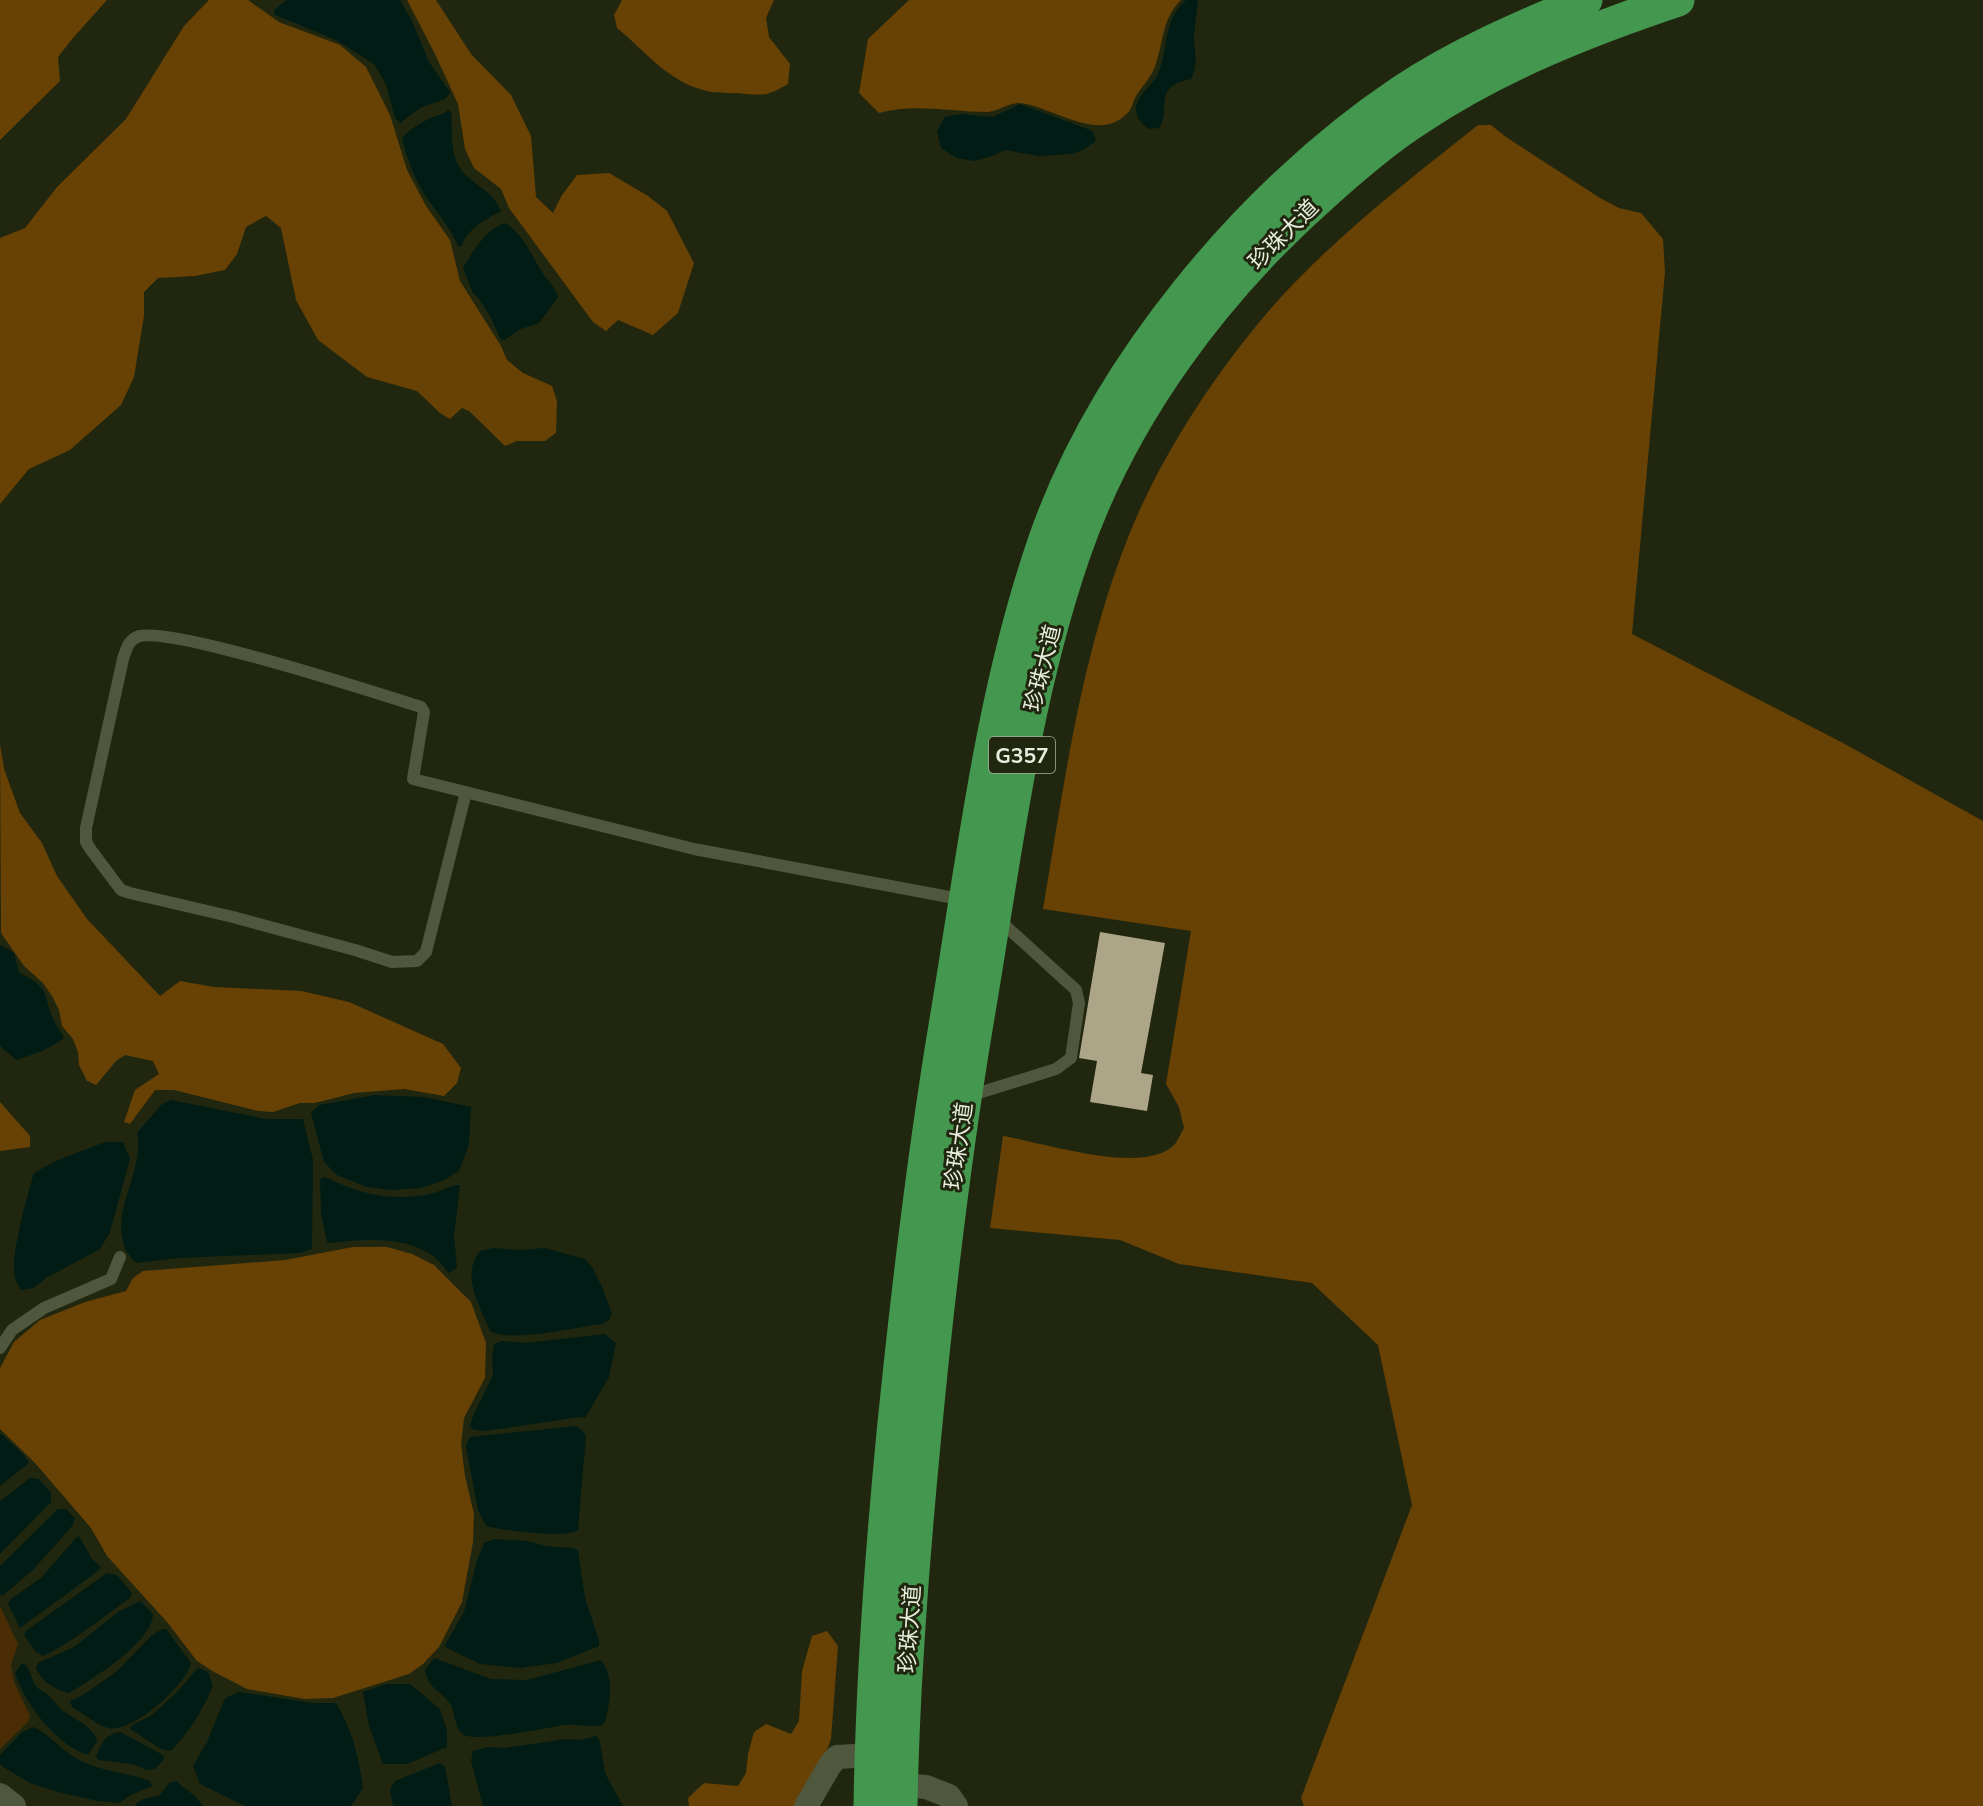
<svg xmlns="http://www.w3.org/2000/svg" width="1983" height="1806" font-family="Mulish,'Noto Sans SC',sans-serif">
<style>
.green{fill:#4a2d04}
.forest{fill:#684104}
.water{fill:#001c14}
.building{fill:#ada587}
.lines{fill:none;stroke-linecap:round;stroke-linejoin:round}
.lane{stroke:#4f573c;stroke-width:12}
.street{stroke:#4f573c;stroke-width:24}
.highway{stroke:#43974f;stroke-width:33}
.labels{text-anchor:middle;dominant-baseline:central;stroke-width:6;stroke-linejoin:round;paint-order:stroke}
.shield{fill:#21270f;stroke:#acb29f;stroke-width:1.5}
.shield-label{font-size:21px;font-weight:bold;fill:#e8eddd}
.street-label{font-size:22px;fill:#e8eddd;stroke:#21270f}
</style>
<rect width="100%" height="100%" fill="#21270f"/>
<!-- green -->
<path class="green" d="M0,1606l18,38 -7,21 3,17 16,34 -2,6 -28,27z"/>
<!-- forest -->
<path class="forest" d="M0,0h107l-34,38 -15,19 2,24 -60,59z
M209,0h39l31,22 61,23 26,22 24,48 17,55 19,36 24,34 10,41 41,65 6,14 16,13 29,13 5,15 -1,32 -11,8h-28l-12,5 -36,-35 -7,-3 -12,11 -10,-6 -23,-22 -50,-14 -49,-37 -22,-40 -15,-72 -15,-12 -20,11 -9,27 -12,16 -30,6 -37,2 -14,14v24l-10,61 -13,28 -51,45 -41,19 -29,35v-266l25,-10 32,-41 69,-68 58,-93z
M407,0h29l35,54 40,41 20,41 5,61 17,16 9,-18 15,-20 32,-2 39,23 19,15 27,52 -16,50 -25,22 -35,-15 -12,11 -13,-9 -84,-114 -8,-19 -27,-21 -9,-19 -7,-45 -23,-50z
M622,0h152l-8,18 3,19 21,27 -2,20c-23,14 -27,11 -53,9 -10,0 -23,0 -32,-3 -35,-9 -59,-40 -86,-62l-3,-13z
M909,0h272c-20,20 -17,42 -26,67 -5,12 -14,20 -20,31 -2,4 -3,9 -5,12 -28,37 -79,-5 -111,-7 -11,0 -20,8 -31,9 -37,0 -73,-9 -109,1l-20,-20 9,-54z
M1478,125h13l15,12 94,61 19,10 22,5 22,26 2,33 -33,362 211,109 140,78v985h-679l-3,-8 111,-293 -34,-160 -66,-62 -133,-19 -59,-24 -130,-12 13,-92c39,6 142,41 172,8 3,-4 6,-11 9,-16l-5,-21 -13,-23 25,-153 -148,-22c22,-130 39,-263 91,-386 33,-78 90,-163 147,-226 59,-64 129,-118 197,-172z
M0,744l4,25 16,44 22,30 15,33 30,43 73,77 20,-15 34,6 87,4 48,11 94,42 18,24 -4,15 -13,13 -40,-7 -50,4 -39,10h-15l-27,9 -15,-1 -84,-21h-19l-25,34 -6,-2 11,-32 24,-16 -6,-13 -28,-6 -9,6 -20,24 -9,-4 -8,-16 -1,-13 -5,-13 -11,-13 -3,-16 -7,-14 -9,-13 -19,-17 -23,-33z
M0,1102l30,34v11l-30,4z
M353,1247h34l25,7 22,11 37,37 15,41 -1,35 -21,40 -3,26 4,32 9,38 -1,28 -11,60 -23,45 -16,17 -14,10 -76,24 -28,1 -58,-10 -33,-17 -17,-11 -30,-39 -60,-66 -16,-28 -56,-65 -35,-34v-61l14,-26 26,-22 45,-18 41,-11 7,-13 10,-7 142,-11z
M827,1631l11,15 -7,93 -7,19 -30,48h-105l-1,-8 16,-15 34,3 8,-13 2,-19 6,-22 12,-8 25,10 8,-13 3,-50 10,-35z"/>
<!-- water -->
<path class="water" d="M287,0h113l12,21 17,41 21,30 -5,7 -25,9 -20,15 -5,-5 -9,-34 -12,-20 -38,-24 -61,-25 -1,-5z
M1186,0h12c-1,12 -3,23 -4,35 0,16 5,29 -3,44 -40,7 -19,32 -32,49l-10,1c-7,-5 -12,-10 -13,-19 0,-14 16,-24 22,-36 11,-26 4,-53 28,-74z
M1020,104l73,27 3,10 -13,9 -11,4 -34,2 -33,-6 -13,6 -18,5 -17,-3 -16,-10 -4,-17 8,-14 16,-3 32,3z
M448,110l3,2c2,20 -2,42 11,59 13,16 31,19 39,40 -16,9 -33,17 -40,36l-3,-1c-8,-19 -20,-32 -31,-48 -11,-15 -21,-42 -25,-60 7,-8 19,-16 29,-20 6,-3 12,-3 17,-8z
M505,223c18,11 25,29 35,46 5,10 16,17 18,28l-19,26 -18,6 -17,11h-3l-11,-24 -11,-17 -6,-6 -10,-25c9,-16 23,-39 42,-45z
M0,945l14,8 5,20c33,15 23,21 35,48 3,6 7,11 10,17 -14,11 -30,16 -47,22l-15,-12 -2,-3z
M375,1095l49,2 47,10 -2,37 -10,27 -15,9 -23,8 -29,2 -25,-3 -30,-12 -13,-13 -13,-49 8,-8z
M171,1100l95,19h37l10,41 -1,89 -12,4 -122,5 -42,5c-3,-4 -9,-9 -11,-15 -15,-38 20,-77 12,-115l24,-28z
M105,1142h18l7,17 -20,73 -10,17 -54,29 -12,10 -13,2c-2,-4 -5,-8 -6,-12 -6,-18 13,-86 19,-105l22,-12z
M325,1177c35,17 65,25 105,17 10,-2 22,-10 30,-9l-6,50 3,33 -8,5c-5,-5 -10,-13 -16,-17 -29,-22 -72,-16 -106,-13l-6,-30 -1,-34z
M493,1248l27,2 25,-2 40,11 7,8 10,20 10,27 -2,5 -7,5c-26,3 -92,19 -113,7 -10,-26 -30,-55 -10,-80z
M605,1334l11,9 -7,34 -24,41 -5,-1 -94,14 -12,-1 -4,-4 3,-10 20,-41 -1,-17 2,-14 8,-3 24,2z
M576,1426l7,5 3,5 -8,94c-12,9 -77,0 -92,-4l-8,-16 -12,-64 4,-9z
M0,1433l23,21 6,9 -29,23z
M30,1478l9,1 12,14v9l-51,52v-53z
M58,1509h8l9,9 -3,8 -39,44 -31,26 -2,-3v-27z
M79,1536l13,23 9,8 -3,4 -78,57 -12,-24 3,-5 30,-21 35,-40z
M494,1539l33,2 19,5 26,2 6,2 7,48 14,42v6l-42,17 -37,5 -40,-4 -33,-16 -2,-3 19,-33 13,-52 7,-17z
M107,1573l10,2 15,18 -2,5c-29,20 -55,43 -87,58l-7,-4 -12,-17 2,-4z
M140,1601l13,13c-1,29 -61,65 -84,79 -13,-2 -29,-13 -33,-26l2,-4 36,-16 44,-35z
M162,1629h4l25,34c-5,22 -59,71 -83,65 -11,-3 -27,-16 -36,-21l-2,-6 13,-6 33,-23 36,-37z
M434,1658l57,21 36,1 74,-20c14,18 9,42 4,62l-2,3c-12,3 -25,-1 -37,0 -19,2 -94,20 -105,8 -7,-8 -6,-23 -12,-31 -11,-13 -21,-14 -24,-32z
M22,1663c10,5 8,15 14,23 3,4 7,5 11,8 5,4 9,10 13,14 11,11 34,17 37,33l-9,14c-32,-10 -63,-51 -73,-82z
M198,1668l10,4 5,14c-10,24 -24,46 -42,65l-10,-2 -31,-20 2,-4 20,-10 25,-23z
M386,1684h24l30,25 7,22v16l-40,17h-24l-14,-38 -6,-34z
M239,1692l74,11h23c16,26 23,54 27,85l-12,18h-106l-45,-22 -7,-18 14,-24 18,-44z
M34,1727c16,8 28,24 45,33 22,12 48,12 71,21l2,5 -21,9 -12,8 -21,-2 -37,-8 -31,-10 -27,-16 -3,-3v-9l22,-23z
M120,1732l43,23 1,4 -9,10 -8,1 -15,-6 -34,-4 -2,-3c5,-13 9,-23 24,-25z
M596,1736l4,6 5,31 18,33h-140l-12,-45 2,-10 14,-4 18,1 61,-9 14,1z
M440,1763l5,4 7,39h-59l-3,-17 5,-8z
M176,1781l20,16 7,9h-68c4,-8 16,-9 24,-10l10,-13z"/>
<!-- building -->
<path class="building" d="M1100,932l65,11 -24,130 12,2 -6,36 -57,-9 7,-41 -18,-3z"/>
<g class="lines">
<!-- lane -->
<path class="lane" d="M466,792l-40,160 -9,9 -25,1 -37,-12 -122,-33 -103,-24 -9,-3 -30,-40 -5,-8v-14l37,-169c3,-9 5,-18 14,-22 28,-13 242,57 284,70l3,5 -11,67 281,70 271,51
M969,1096l87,-27 15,-11 8,-55 -3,-13 -77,-70
M0,1348l12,-18 32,-22 67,-29 9,-22"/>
<!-- street -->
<path class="street" d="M0,1795l14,11
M806,1806l24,-41 7,-8 34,-2 31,30 24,2 23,9 7,10"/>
<!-- highway -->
<path class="highway" d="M870,1806c2,-125 11,-249 23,-373 14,-139 30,-276 53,-413 27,-160 45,-324 98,-478 60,-173 205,-348 357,-450 57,-38 122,-66 185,-92
M901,1806c2,-124 12,-248 24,-372 13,-137 29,-274 52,-411 27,-157 45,-318 97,-469 48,-140 142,-265 252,-362 29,-26 59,-52 92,-73 79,-53 170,-89 260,-119"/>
</g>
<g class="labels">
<!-- shield labels -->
<rect class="shield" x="989" y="737" width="66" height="36" rx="4.5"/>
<g class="shield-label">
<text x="1022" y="755">G357</text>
</g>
<!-- street labels -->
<g class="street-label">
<text transform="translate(1283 234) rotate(-45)">珍珠大道</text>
<text transform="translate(1042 668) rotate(-76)">珍珠大道</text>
<text transform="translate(958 1146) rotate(-82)">珍珠大道</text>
<text transform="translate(909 1629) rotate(-86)">珍珠大道</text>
</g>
</g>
</svg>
